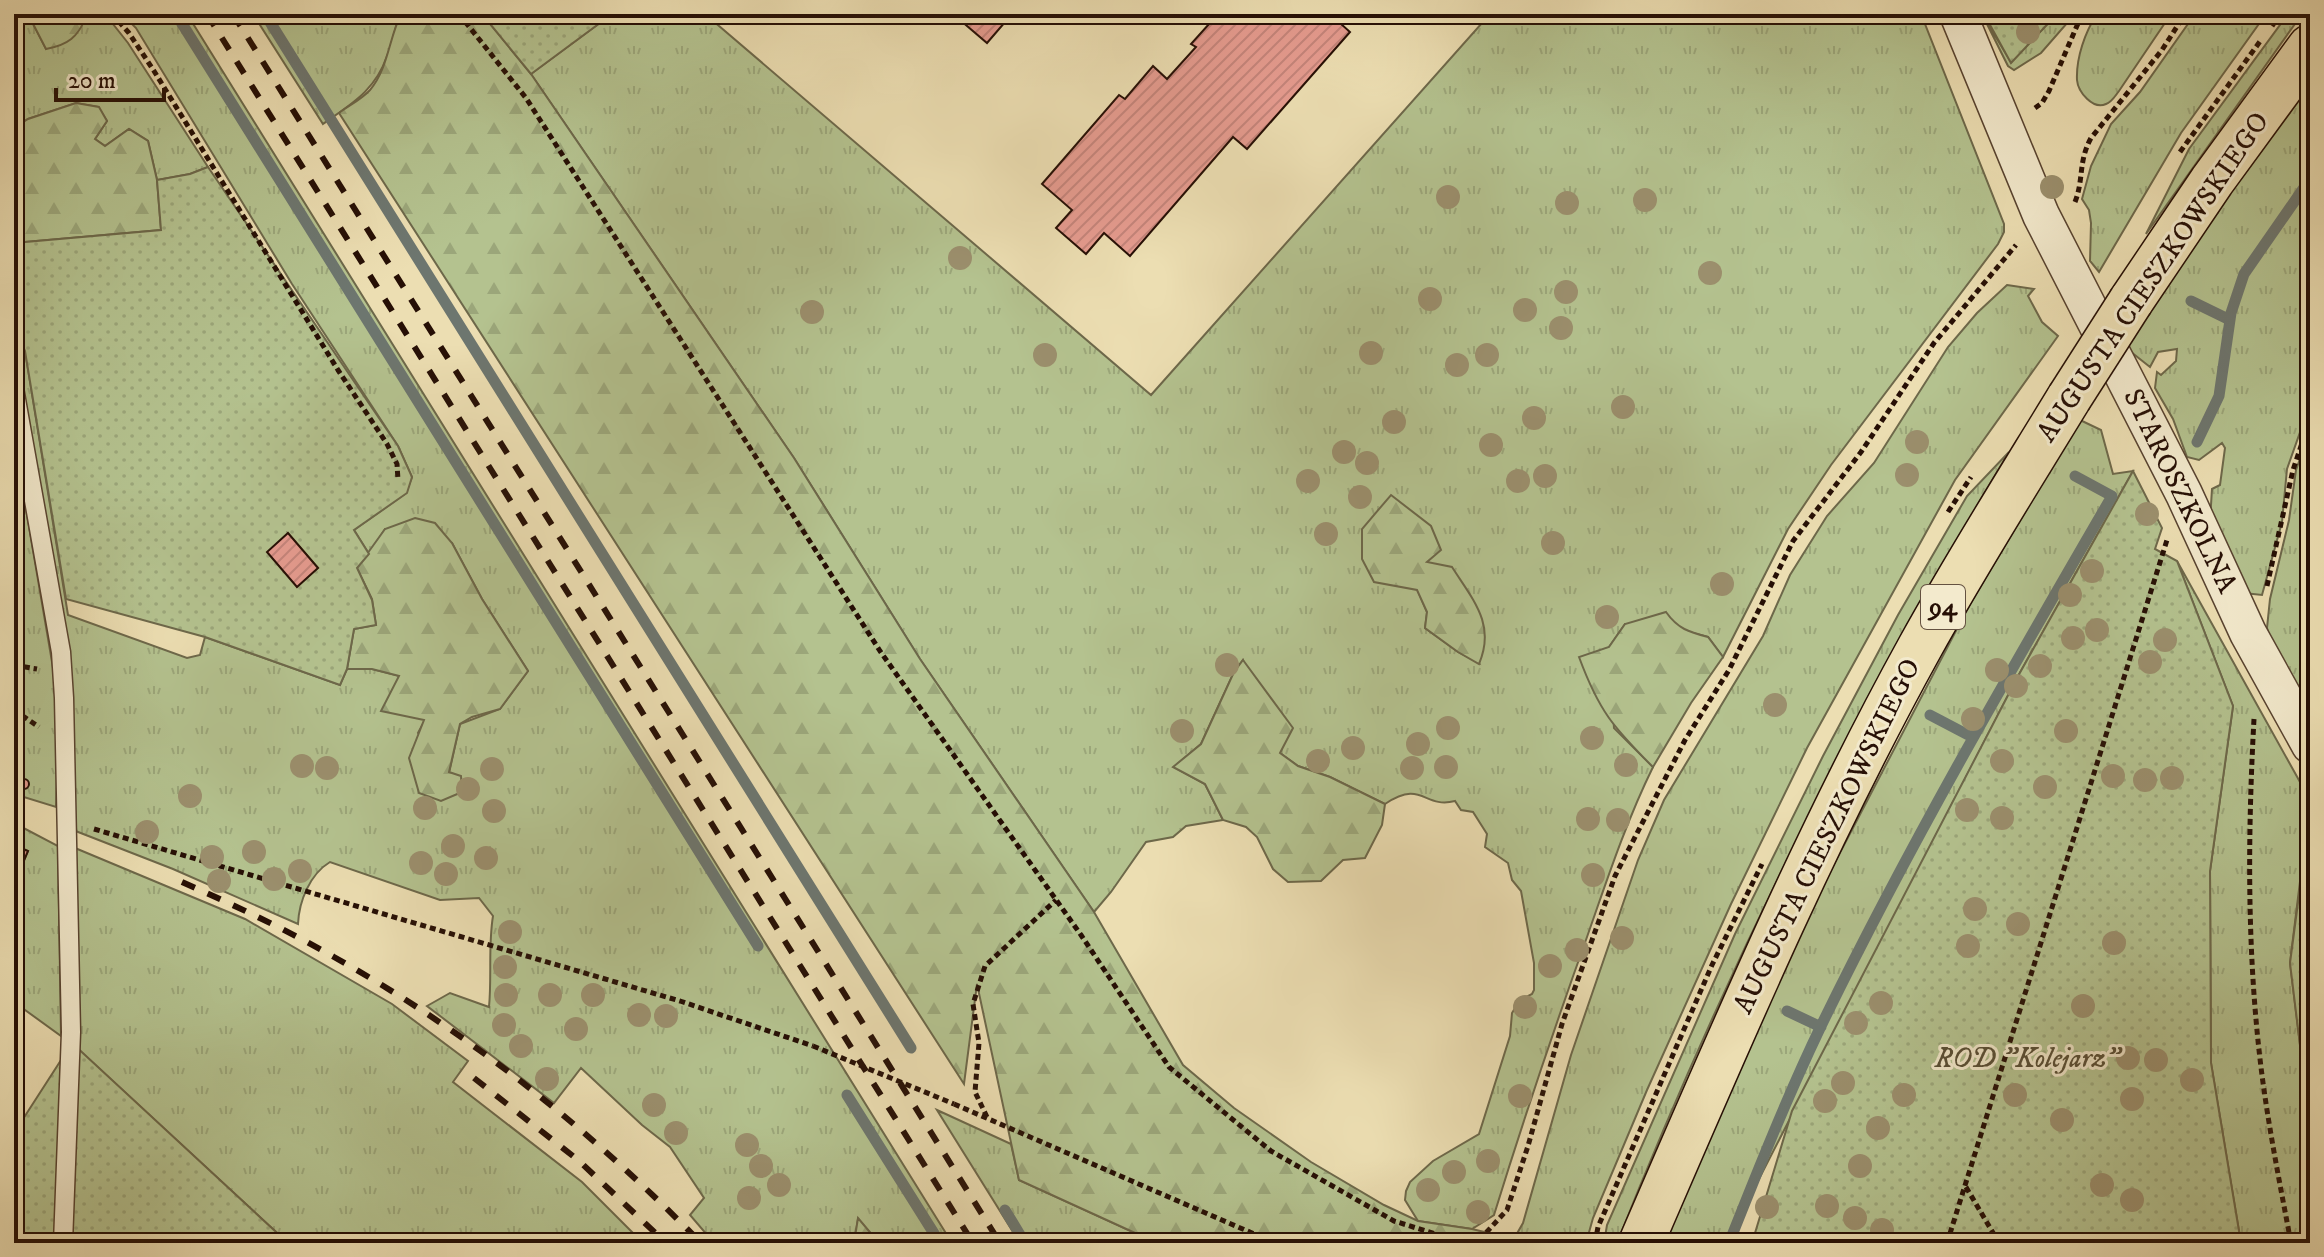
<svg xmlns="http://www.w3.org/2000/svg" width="2324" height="1257" font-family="'IM FELL DW Pica',serif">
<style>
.grass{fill:url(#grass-tufts);stroke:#6d684a;stroke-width:2;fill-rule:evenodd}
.forest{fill:url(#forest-firs);stroke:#6d684a;stroke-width:2}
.park{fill:url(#park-dots);stroke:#6d684a;stroke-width:2;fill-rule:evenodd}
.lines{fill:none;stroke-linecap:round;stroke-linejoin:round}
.stream{stroke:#6d766f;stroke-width:11}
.building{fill:url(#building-hatch);stroke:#260f05;stroke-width:2}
.service-casing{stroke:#584330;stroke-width:21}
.minor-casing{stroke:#584330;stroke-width:39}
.primary-casing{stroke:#260f05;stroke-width:47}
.path{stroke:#260f05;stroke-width:5;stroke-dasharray:6 4;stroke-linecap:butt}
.service{stroke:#f3eacd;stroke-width:18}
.minor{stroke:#f3eacd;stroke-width:36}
.primary{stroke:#ecdeb2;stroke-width:44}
.rail{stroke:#260f05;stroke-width:6;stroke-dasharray:14 14;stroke-linecap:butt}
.primary-bridge-casing{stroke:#260f05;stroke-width:47;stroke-linecap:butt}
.path-bridge{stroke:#260f05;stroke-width:5;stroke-dasharray:6 4;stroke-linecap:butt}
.primary-bridge{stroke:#ecdeb2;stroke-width:44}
.tree{fill:#9b8f6d}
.labels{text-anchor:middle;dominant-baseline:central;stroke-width:6;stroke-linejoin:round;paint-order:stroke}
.shield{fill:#f3eacd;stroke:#645141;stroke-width:2}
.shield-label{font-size:26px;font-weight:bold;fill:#260f05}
.street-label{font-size:28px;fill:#260f05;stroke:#f3eacd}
.park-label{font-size:28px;font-style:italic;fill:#584e35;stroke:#f3eacd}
</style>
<defs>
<pattern id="grass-tufts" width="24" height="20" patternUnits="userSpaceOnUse" patternTransform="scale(2)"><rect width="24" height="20" fill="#b4c28f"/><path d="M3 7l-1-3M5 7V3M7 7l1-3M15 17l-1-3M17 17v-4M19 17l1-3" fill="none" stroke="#9ba67a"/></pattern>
<pattern id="forest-firs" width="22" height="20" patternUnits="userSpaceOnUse" patternTransform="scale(2)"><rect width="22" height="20" fill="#b4c28f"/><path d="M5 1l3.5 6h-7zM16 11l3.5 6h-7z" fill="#9ba67a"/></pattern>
<pattern id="park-dots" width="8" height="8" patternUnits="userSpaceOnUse" patternTransform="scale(2)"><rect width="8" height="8" fill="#b4c28f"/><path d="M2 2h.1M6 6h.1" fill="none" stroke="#9ba67a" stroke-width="1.8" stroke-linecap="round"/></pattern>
<pattern id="building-hatch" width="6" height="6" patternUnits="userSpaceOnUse" patternTransform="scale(2)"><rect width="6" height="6" fill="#e59b8f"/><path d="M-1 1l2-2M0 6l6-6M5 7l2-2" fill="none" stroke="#c4847a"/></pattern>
</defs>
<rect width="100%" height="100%" fill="#ecdeb2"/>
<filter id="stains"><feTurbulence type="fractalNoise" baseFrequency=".0025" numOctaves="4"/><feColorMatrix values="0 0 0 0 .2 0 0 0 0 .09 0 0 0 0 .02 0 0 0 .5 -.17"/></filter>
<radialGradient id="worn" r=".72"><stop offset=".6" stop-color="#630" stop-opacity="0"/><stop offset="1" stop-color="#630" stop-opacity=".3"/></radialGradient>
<!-- grass -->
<path class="grass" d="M14,14h14l18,35 40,-32 -3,-3h22l23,29 80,124 -18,7 -33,6 -9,-39 -19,-12 -24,17 -10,-7 12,-18 -9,-14 -22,-4 -48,16 -14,9v-64l9,-14v-13l-9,-11z
M122,14h65l765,1229h-73l-21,-24 -4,24h-140l-24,-28 14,-17 -34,-51 -28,-22 -61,-57 -27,35 -127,-97 23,-13 39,14c3,-31 -1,-61 4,-91l-14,-18 -39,2 -110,-38c-20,12 -31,39 -32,62l-125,-55 -100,-39 1,-55 -54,-391 -6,-22v-38l11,27 43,264 119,43 13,-3 5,-18 135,48 7,-16h25l28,7 25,44 -7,13 31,40 11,-49 40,-15 28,-38 -46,-72 -30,-56 -67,-14 -16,25 -15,-24 52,-37 6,-16 -14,-31 -106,-162 -156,-256z
M253,14h148c-7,14 -8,28 -14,42 -12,35 -36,48 -64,68z
M612,14h93l446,381 339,-381h431l83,210v8l-6,12 -167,221 -43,64 -65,128 -15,-20 -23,-6 -10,-6 -50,-1 -16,23 5,81 39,39c-27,55 -46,113 -66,170 -33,92 -64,184 -93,278l-22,14 -54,-8 -13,-21 1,-9 4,-9 23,-21 46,-27 31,-98 2,-23 8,-13 12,-6 2,-4v-27l-13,-72 -9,-11 -4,-17 -23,-16 2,-13 -14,-22 -12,-2 -6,-9c-32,8 -32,-22 -70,3l-55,-27 -32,-11 -18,-13 -37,-93 -9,12 -33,72 -27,23 31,17 18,36 -37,6 -13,11 -27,5 -35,50 -17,20 -174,-253 -126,-201 -263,-384zM1431,526l-4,36 52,101 -21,-11 -33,-24 2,-16 -10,-23z
M1982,14l29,48 46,-48h18l-34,39 -27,17 -6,-4z
M2097,14h74l-52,77c-4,5 -7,11 -13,13 -13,6 -28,-12 -29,-24 -1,-22 8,-48 20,-66z
M2195,14h71l-85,119 -82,139 -9,-11 1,-38 -2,-13 -7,-11 9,-33 20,-42 29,-32z
M2288,14h14l-156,220 43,-85z
M2310,82v322l-23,65 -5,53 -20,73 -18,-2 -34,-72 2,-32 8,-4 5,-37 -3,-5 -23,17 -12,-3 -14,-38 -18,-31 2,-16 4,3 15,-14 1,-12 -19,3 -8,15 -24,-19 101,-154z
M2007,285l27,4 -6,7 14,26 16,14 -103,144 -148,268 -76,156 -84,186 -54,128 -7,25h-56l-15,-6 8,-14 48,-168 67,-195 26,-60 99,-164 27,-61 37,-59 47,-53 74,-116 29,-34z
M2080,420l21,10 12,44 20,-3 -116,207 -291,565h-62l145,-331 161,-308z
M2310,431v283l-36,-60 -7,-26 3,-29 19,-79 7,-50z
M14,439l45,264 -3,104 -42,-13z
M2009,452c-152,254 -283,517 -392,791h-13l3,-18 128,-291 88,-178 75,-141 69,-119z
M2177,561l133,239 -20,163 20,164v116h-69l-30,-180 -1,-192 23,-165z
M14,823l44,23 3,190 -47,-34v-118l14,-33 -14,-6z
M75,848l170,71 147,85 76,57 -15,21 129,100 61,61h-355l-209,-193z
M937,1110l74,34 8,36 138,63h-137z"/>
<!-- forest -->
<path class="forest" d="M28,14h55l3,3c-8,20 -18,28 -40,32z
M401,14h81l49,60 263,384 126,201 174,253 89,153 51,43 77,54 73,43 34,16 54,8 58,14h-373l-138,-63 -42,-196 -13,100 -625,-971c9,-7 23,-14 31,-23 18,-21 19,-52 31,-76z
M14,26c11,13 13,25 0,38z
M76,103l23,4 8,14 -12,18 10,7 24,-17 19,12 9,39 4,50 -147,13v-115l14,-9z
M1391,495l40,31 10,24 -14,12 25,5c21,33 44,57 27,97l-21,-12 -33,-24 2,-16 -10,-22 -43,-8 -12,-23v-30z
M415,518l20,5 17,20 30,56 46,72 -28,38 -28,8 -12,7 -11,48 12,4 1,16 -21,9 -22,-8 -10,-35 15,-38 -43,-9 18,-35 -27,-7h-25l7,-40 22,-4 -4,-26 -15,-31 28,-39z
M1666,612c12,17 23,20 42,25l15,20 -32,46 -38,64c-40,-40 -54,-56 -74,-110l30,-10 16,-23z
M1243,660l50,68 -13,25 18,13 32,11 55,27 -3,21 -17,33 -22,2 -22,21 -33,1 -15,-13 -16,-32 -11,-10 -23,-7 -18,-36 -32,-17 28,-23 33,-72z
M858,1218l21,25h-25z"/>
<!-- park -->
<path class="park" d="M482,14h130l-81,60z
M1984,14h73l-46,49z
M208,167l190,279 14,31 -5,16 -53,37 15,24 -12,14 15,32 4,25 -22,4 -7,40 -7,16 -135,-48 -139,-38 -41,-248 -11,-27v-81l147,-13 -4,-50 33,-6zM288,534l30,34 -21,18z
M2133,471l29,57 -7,21 22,12 56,145 -23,165 1,192 30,180h-489l40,-132 225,-433z
M2310,812v315l-20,-164z
M72,1043l216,200h-274v-110z"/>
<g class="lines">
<!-- stream -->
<path class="stream" d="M176,14l582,932
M265,14l646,1034
M2191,301l39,19
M2197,442l22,-46 12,-83 13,-39 66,-95
M1930,715l42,22
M1787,1011l34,16
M847,1095l93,148
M1005,1210l20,33
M1729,1243c29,-73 58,-146 92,-217 88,-181 190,-356 291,-530l-37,-20"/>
</g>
<!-- building -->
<path class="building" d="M953,14h59l-25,29z
M1218,14h112l20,18 -103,117 -14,-12 -103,119 -26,-23 -18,21 -30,-26 16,-18 -30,-26 77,-89 6,4 28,-33 14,13 29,-32 -5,-3z
M288,533l30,35 -21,19 -30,-35z
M19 784a5 5 0 1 1 10 0a5 5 0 1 1-10 0Z
M14,845l14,6 -14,33z"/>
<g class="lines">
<defs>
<path id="service" d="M14,388l47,264 3,46 7,334 -8,211"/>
<path id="minor" d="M1958,14l83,201 143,279 64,139 62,112"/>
<path id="primary" d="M2131,301l81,-120 98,-134
M1641,1243c87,-201 173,-404 279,-596 47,-85 99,-167 149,-249"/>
</defs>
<!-- service casing -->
<use href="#service" class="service-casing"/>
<!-- minor casing -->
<use href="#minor" class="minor-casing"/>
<!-- primary casing -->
<use href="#primary" class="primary-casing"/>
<!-- path -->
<path class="path" d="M112,14l17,19 25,38 184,299 49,74 10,20 1,16
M459,14l67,84 354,553 201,284 88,132 102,84 123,70 51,16
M2272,26l8,-12
M2035,108l7,-5 7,-12 33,-77
M2180,152l81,-112
M2075,202c9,-23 3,-40 16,-64l71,-88 23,-36
M1948,512l23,-35
M2267,586l26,-116 17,-51
M14,665l23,4
M14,710l25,17
M2254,719c-6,110 -7,221 5,331 7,65 20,129 32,193
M94,829l586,172 133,45
M954,1104l321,139
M987,1117l-12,-25 4,-49 -6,-39 12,-38 71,-66
M1966,1187l33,56
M1441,1243l4,-6 38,-1 24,-26 21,-64 34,-122 53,-148 70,-136 44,-70 64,-129 68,-89 73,-109 82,-98
M1595,1243l3,-16 114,-262 50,-101
M1947,1243l220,-703"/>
<!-- service -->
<use href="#service" class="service"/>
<!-- minor -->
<use href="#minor" class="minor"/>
<!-- primary -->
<use href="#primary" class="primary"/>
<!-- rail -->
<path class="rail" d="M207,14l766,1229
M233,14l767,1229
M182,882c52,23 103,47 152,75 136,76 259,175 367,286
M474,1078l104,82 88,83"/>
<defs>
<path id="primary-bridge" d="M2069,398l62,-97"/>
</defs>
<!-- primary-bridge casing -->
<use href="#primary-bridge" class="primary-bridge-casing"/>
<!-- path-bridge -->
<path class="path-bridge" d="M813,1046l141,58"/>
<!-- primary-bridge -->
<use href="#primary-bridge" class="primary-bridge"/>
</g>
<!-- trees -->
<g class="tree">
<circle cx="2028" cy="32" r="12"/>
<circle cx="2052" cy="187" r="12"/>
<circle cx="1448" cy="197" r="12"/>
<circle cx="1645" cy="200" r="12"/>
<circle cx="1567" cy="203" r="12"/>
<circle cx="960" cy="258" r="12"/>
<circle cx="1710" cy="273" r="12"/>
<circle cx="1566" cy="292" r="12"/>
<circle cx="1430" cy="299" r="12"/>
<circle cx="1525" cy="310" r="12"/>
<circle cx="812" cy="312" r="12"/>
<circle cx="1561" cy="328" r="12"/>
<circle cx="1371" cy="353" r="12"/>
<circle cx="1045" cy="355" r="12"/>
<circle cx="1487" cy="355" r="12"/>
<circle cx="1457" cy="365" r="12"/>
<circle cx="1623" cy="407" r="12"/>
<circle cx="1534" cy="418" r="12"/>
<circle cx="1394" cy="422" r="12"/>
<circle cx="1917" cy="442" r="12"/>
<circle cx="1491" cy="445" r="12"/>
<circle cx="1344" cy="452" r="12"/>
<circle cx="1367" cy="463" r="12"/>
<circle cx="1907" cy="475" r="12"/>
<circle cx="1545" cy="476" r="12"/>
<circle cx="1308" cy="481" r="12"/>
<circle cx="1518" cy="481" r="12"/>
<circle cx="1360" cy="497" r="12"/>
<circle cx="2147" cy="514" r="12"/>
<circle cx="1326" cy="534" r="12"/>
<circle cx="1553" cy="543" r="12"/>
<circle cx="2092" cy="571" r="12"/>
<circle cx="1722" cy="584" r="12"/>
<circle cx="2070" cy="595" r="12"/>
<circle cx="1607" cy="617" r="12"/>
<circle cx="2097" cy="630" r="12"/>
<circle cx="2073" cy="638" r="12"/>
<circle cx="2165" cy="640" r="12"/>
<circle cx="2150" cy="662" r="12"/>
<circle cx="1227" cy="665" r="12"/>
<circle cx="2040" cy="666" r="12"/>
<circle cx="1997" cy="670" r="12"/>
<circle cx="2016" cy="686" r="12"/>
<circle cx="1775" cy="705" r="12"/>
<circle cx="1973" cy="719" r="12"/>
<circle cx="1448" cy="728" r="12"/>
<circle cx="1182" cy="731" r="12"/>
<circle cx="2066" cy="731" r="12"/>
<circle cx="1592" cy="738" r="12"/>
<circle cx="1418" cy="744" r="12"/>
<circle cx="1353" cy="748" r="12"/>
<circle cx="1318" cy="761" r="12"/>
<circle cx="2002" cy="761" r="12"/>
<circle cx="1626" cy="765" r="12"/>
<circle cx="302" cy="766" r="12"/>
<circle cx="1446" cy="767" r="12"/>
<circle cx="327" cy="768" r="12"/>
<circle cx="1412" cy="768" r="12"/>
<circle cx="492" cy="769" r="12"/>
<circle cx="2113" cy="776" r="12"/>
<circle cx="2172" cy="778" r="12"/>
<circle cx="2145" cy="780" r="12"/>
<circle cx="2045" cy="787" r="12"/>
<circle cx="468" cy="789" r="12"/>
<circle cx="190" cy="796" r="12"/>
<circle cx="425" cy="808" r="12"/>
<circle cx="1967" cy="810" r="12"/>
<circle cx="494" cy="811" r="12"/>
<circle cx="2002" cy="818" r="12"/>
<circle cx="1588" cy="819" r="12"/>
<circle cx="1618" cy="820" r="12"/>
<circle cx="147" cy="832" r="12"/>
<circle cx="453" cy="846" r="12"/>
<circle cx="254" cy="852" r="12"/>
<circle cx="212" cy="857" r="12"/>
<circle cx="486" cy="858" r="12"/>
<circle cx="421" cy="863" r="12"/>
<circle cx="300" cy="871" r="12"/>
<circle cx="446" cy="874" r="12"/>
<circle cx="1593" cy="875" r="12"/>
<circle cx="274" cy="879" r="12"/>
<circle cx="219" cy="881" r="12"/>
<circle cx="1975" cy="909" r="12"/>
<circle cx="2018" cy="924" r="12"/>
<circle cx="510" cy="932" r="12"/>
<circle cx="1622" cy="938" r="12"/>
<circle cx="2114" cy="943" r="12"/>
<circle cx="1968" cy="946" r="12"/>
<circle cx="1577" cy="950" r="12"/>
<circle cx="1550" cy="966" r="12"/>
<circle cx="505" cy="967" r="12"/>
<circle cx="506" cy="995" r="12"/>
<circle cx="550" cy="995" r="12"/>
<circle cx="593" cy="995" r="12"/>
<circle cx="1881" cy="1003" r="12"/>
<circle cx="2083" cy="1006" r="12"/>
<circle cx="1525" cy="1007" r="12"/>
<circle cx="639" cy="1015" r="12"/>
<circle cx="666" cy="1016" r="12"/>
<circle cx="1856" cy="1023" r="12"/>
<circle cx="504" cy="1025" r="12"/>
<circle cx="576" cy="1029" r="12"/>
<circle cx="521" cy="1046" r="12"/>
<circle cx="2128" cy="1058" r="12"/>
<circle cx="2156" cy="1060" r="12"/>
<circle cx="547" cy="1079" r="12"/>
<circle cx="2192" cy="1080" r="12"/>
<circle cx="1843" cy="1083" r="12"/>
<circle cx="1904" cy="1095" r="12"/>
<circle cx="2015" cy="1095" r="12"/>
<circle cx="1520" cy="1096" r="12"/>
<circle cx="2132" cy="1099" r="12"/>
<circle cx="1825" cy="1101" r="12"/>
<circle cx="654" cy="1105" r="12"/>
<circle cx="2062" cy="1120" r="12"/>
<circle cx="1878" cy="1128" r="12"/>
<circle cx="676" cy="1133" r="12"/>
<circle cx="747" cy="1145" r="12"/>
<circle cx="1488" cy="1161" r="12"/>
<circle cx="761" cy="1166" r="12"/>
<circle cx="1860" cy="1166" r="12"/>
<circle cx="1454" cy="1172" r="12"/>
<circle cx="779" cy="1185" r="12"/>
<circle cx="2102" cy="1185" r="12"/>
<circle cx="1428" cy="1190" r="12"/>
<circle cx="749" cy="1198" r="12"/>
<circle cx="2132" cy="1200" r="12"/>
<circle cx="1827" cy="1206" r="12"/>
<circle cx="1767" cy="1207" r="12"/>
<circle cx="1478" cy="1212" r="12"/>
<circle cx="1855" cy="1218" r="12"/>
<circle cx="1882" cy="1230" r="12"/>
</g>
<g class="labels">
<!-- shield labels -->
<rect class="shield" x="1921" y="585" width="44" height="44" rx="6"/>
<g class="shield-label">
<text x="1943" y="607">94</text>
</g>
<!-- street labels -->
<g class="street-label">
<text transform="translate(2153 277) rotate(-56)">AUGUSTA CIESZKOWSKIEGO</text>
<text transform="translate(2180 491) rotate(64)">STAROSZKOLNA</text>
<text transform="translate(1827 836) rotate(-64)">AUGUSTA CIESZKOWSKIEGO</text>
</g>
<!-- park labels -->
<g class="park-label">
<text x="2027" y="1058">ROD "Kolejarz"</text>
</g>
</g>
<!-- margin -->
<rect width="2324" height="1257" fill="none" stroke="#ecdeb2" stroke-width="48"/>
<rect x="16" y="16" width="2292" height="1225" fill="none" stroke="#260f05" stroke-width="4"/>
<rect x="24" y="24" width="2276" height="1209" fill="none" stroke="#260f05" stroke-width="2"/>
<!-- scale -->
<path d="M56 88v12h108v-12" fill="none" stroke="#260f05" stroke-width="4"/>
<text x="68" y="88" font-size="24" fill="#260f05" stroke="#f3eacd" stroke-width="6" paint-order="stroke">20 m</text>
<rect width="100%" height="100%" filter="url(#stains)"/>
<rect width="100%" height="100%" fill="url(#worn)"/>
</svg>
